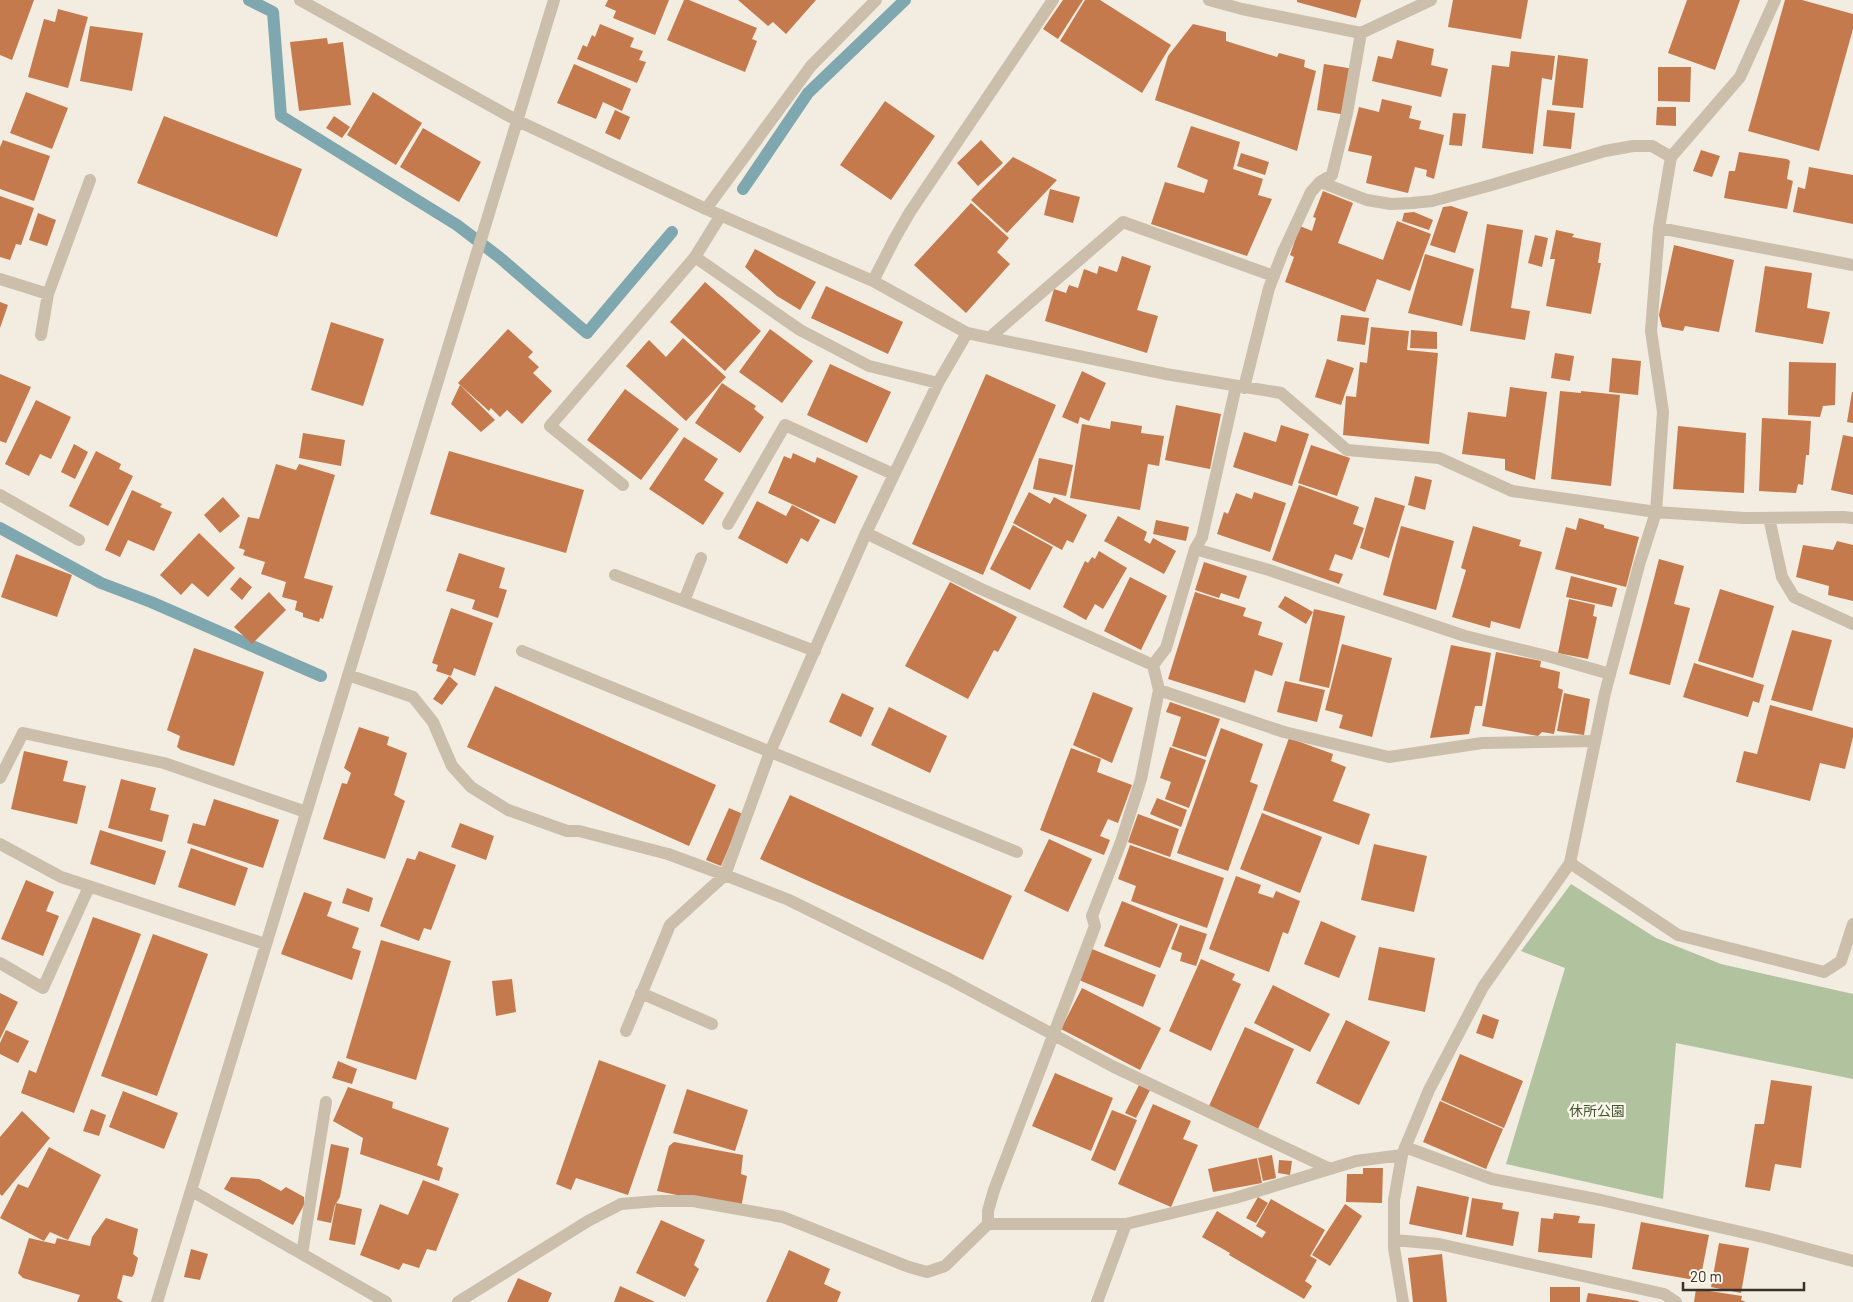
<svg xmlns="http://www.w3.org/2000/svg" width="1853" height="1302" font-family="Barlow,'Noto Sans JP',sans-serif">
<style>
.green{fill:#b1c29f}
.lines{fill:none;stroke-linecap:round;stroke-linejoin:round}
.stream{stroke:#7fa7b0;stroke-width:12}
.building{fill:#c47a4c}
.service{stroke:#cbbeab;stroke-width:12}
.minor{stroke:#cbbeab;stroke-width:12}
.labels{text-anchor:middle;dominant-baseline:central;stroke-width:5;stroke-linejoin:round;paint-order:stroke}
.park-label{font-size:14px;fill:#42572e;stroke:#faf6ec}
</style>
<rect width="100%" height="100%" fill="#f3ece0"/>
<!-- green -->
<path class="green" d="M1571,884l85,54 65,26 132,30v85l-177,-36 -13,156 -157,-35 59,-196 -44,-17z"/>
<g class="lines">
<!-- stream -->
<path class="stream" d="M249,0l24,12 8,104 176,109 42,32 88,76 85,-101
M743,189l65,-96 97,-93
M0,528l101,55 50,19 170,74"/>
</g>
<!-- building -->
<path class="building" d="M0,0h34l-22,60 -12,-5z
M608,0h61l-14,35 -42,-17 3,-7 -11,-5z
M684,0h5l68,28 -5,11 5,2 -12,31 -78,-32z
M738,0h78l-30,34 -13,-12 -5,4z
M1063,0h20l-25,39 -15,-10z
M1085,0h15l71,45 -29,48 -82,-52z
M1297,0h64l-5,18 -59,-16z
M1453,0h75l-7,39 -73,-12z
M1687,0h53l-25,70 -47,-17z
M1785,0h17l51,14v15l-34,122 -71,-20z
M58,9l30,8 -20,71 -40,-11 16,-58 11,3z
M600,24l34,14 -4,9 13,4 -4,9 7,2 -9,21 -60,-24 6,-14 4,2 5,-12 3,2z
M1193,24l33,8v9l51,16 2,-4 26,7 -1,7 12,4 -19,80 -142,-51 13,-44z
M90,26l53,7 -11,58 -52,-10z
M327,38l1,6 15,-2 8,63 -52,6 -9,-69z
M1397,40l37,9 -3,16 17,4 -7,28 -69,-16 6,-25 14,3z
M1511,51l44,5 -3,24 -10,-2 -9,76 -51,-6 10,-83 17,2z
M1558,55l30,4 -5,49 -31,-3z
M574,64l57,25 -9,22 -19,-9 -7,17 -39,-16z
M1324,64l30,5 -8,46 -29,-5z
M1658,67h33l-1,35 -32,-1z
M26,92l42,16 -16,41 -42,-16z
M373,92l49,31 -26,42 -49,-30z
M1382,99l30,7 -3,12 12,3 -2,8 25,6 -10,44 -8,-3 1,-6 -12,-3 -7,26 -42,-10 6,-27 -24,-5 11,-44 20,5z
M885,101l50,35 -44,64 -51,-35z
M1657,107h19v19l-20,-1z
M615,110l15,7 -10,23 -15,-7z
M1547,110l28,3 -4,36 -28,-3z
M1453,113l13,1 -4,32 -13,-1z
M164,116l138,53 -25,68 -140,-54z
M334,116l16,11 -8,11 -16,-10z
M1191,126l49,16 -7,27 30,10 -5,16 14,4 -25,57 -96,-32 14,-42 39,11 4,-13 -31,-13z
M423,128l58,34 -22,40 -59,-35z
M3,140l47,16 -16,45 -34,-12v-42z
M981,140l22,23 -25,23 -21,-23z
M1701,150l19,6 -8,21 -19,-6z
M1739,152l48,7 3,2 -3,18 6,2 -6,28 -63,-11 5,-27h6z
M1241,153l28,9 -4,13 -28,-9z
M1013,157l44,23 -50,53 -36,-33z
M1809,167l44,8v49l-60,-12 5,-25 7,2z
M1050,189l30,8 -7,26 -29,-8z
M1323,191l30,12 -15,40 45,17 14,-39 34,13 -21,57 -33,-12 -12,33 -80,-30 9,-25 -4,-2 10,-29 12,5 4,-13 -3,-1z
M0,196l34,12 -13,37 -5,-1 -6,16 -10,-3z
M971,203l38,35 -12,14 13,12 -44,49 -52,-48z
M1451,206l17,6 -13,41 -25,-8 13,-38z
M1414,212l19,8 -4,10 -27,-9 2,-8z
M38,213l18,7 -9,26 -18,-6z
M1487,224l36,6 -12,78 19,3 -5,29 -55,-9z
M1556,230l18,4 -2,3 29,6 -3,20h3l-10,51 -45,-8 9,-47h-5z
M1535,235l13,3 -6,29 -14,-4z
M1674,245l60,15 -15,72 -34,-6 -2,5 -21,-4 -3,-12z
M755,249l61,33 -16,28 -23,-14 -32,-29z
M1425,254l49,15 -12,57 -54,-13z
M1122,256l29,10 -14,44 21,6 -11,37 -102,-32 9,-32 12,4 3,-8 9,3 6,-19 13,5 2,-8 18,6z
M1765,266l47,7 -5,35 23,4 -7,32 -68,-12z
M705,282l56,49 -36,40 -55,-49z
M826,286l77,36 -15,32 -77,-36z
M0,302l8,3 -8,23z
M1341,315l28,3 -4,27 -28,-4z
M331,322l53,17 -21,67 -52,-16z
M1371,327l38,4 -2,19 31,3 -9,91 -86,-9 3,-39 10,1 4,-35 7,1z
M508,329l25,23 -5,5 11,10 -6,6 19,18 -30,33 -15,-14 -7,7 -9,-9 -2,3 -31,-28z
M770,329l43,32 -31,42 -43,-31z
M1411,330l26,2v17l-27,-1z
M683,338l43,39 -40,44 -60,-55 23,-26 17,17z
M1555,353l19,3 -4,25 -19,-3z
M1612,358l29,3 -3,34 -29,-3z
M1327,359l27,9 -13,37 -26,-8z
M1789,362l47,1 -1,42 -12,1 -3,11 -32,-2z
M830,364l61,28 -24,51 -60,-28z
M1082,371l24,12 -17,38 -9,-4 -2,7 -16,-7z
M0,374l31,13 -25,56 -6,-2z
M986,374l70,31 -73,170 -71,-31z
M722,383l34,23 -2,3 10,8 -24,36 -45,-30z
M460,385l35,35 -14,12 -30,-28z
M1510,387l37,5 -12,88 -30,-10v-11l-43,-5 6,-42 38,5z
M625,389l54,40 -38,51 -54,-40z
M1560,391l21,2v-2l39,4 -9,91 -60,-7z
M1852,392h1v31l-6,-1z
M36,400l35,17 -20,42 -11,-5 -11,22 -24,-12z
M1176,405l45,9 -11,55 -45,-9z
M1762,418l49,3 -2,34h-3l-3,30 -5,-1 -2,9 -37,-2z
M1111,421l31,5 -1,7 23,3 -5,30 -11,-2 -8,46 -70,-12 12,-74 28,5z
M1281,425l28,9 -17,52 -59,-19 11,-35 32,10z
M1678,426l68,7 -2,60 -71,-4z
M303,433l42,7 -4,26 -42,-8z
M1843,435l10,2v58l-22,-5z
M684,437l34,22 -14,21 20,13 -21,32 -54,-36z
M74,444l14,8 -13,27 -14,-7z
M1311,445l39,13 -13,38 -39,-13z
M96,451l25,13 -2,5 14,7 -25,50 -39,-20z
M449,451l135,39 -18,63 -136,-39z
M793,453l22,10 2,-6 41,19 -23,48 -67,-31 16,-37 7,3z
M1039,458l34,7 -7,31 -33,-7z
M276,464l20,6 3,-6 36,11 -31,103 29,8 -10,33 -3,-1 -1,4 -16,-5v-4l-8,-3 2,-9 -15,-4 4,-15 -25,-8 4,-12 -22,-7 2,-5 -6,-2 9,-31 11,2z
M1415,476l17,4 -7,30 -17,-5z
M1299,485l60,22 -6,17 11,4 -12,32 -17,-6 -6,16 14,4 -4,10 -67,-24z
M132,490l30,14 -2,3 12,5 -18,39 -26,-11 -8,17 -15,-7z
M1029,492l21,12 4,-7 33,18 -14,28 -6,-3 -5,10 -49,-27z
M1254,492l32,11 -16,49 -53,-18 7,-22 4,2 8,-21 16,6z
M223,497l17,19 -20,17 -16,-18z
M1375,497l30,9 -16,52 -29,-10z
M757,501l29,15 6,-11 28,15 -12,22 -7,-4 -14,26 -49,-26z
M1118,516l29,16 -3,8 6,4 3,-6 23,13 -12,23 -60,-33z
M1579,518l25,7v3l35,9 -13,50 -71,-18 11,-42 10,3z
M1156,520l33,7 -3,14 -33,-7z
M1013,525l40,22 -23,43 -40,-21z
M1401,526l53,15 -18,69 -53,-15z
M1473,526l48,14 -2,6 23,6 -22,77 -29,-8 -1,7 -38,-11 14,-47 -5,-2z
M199,533l36,35 -27,29 -16,-14 -11,12 -21,-20z
M1837,541l16,4v56l-25,-6 1,-9 -33,-9 7,-32 30,5z
M1099,551l28,17 -24,41 -8,-5 -9,16 -23,-13 22,-46 3,2 4,-6 3,2z
M459,553l46,15 -6,20 8,2 -9,28 -26,-9 3,-9 -29,-9z
M16,554l56,21 -15,42 -56,-20z
M1659,559l25,7 -10,38 16,4 -20,77 -41,-11z
M1204,562l43,14 -8,23 -18,-6 -2,5 -24,-8z
M1571,576l46,12 -5,19 -46,-10z
M240,577l12,10 -10,13 -12,-11z
M1130,577l37,19 -26,54 -37,-19z
M950,582l67,35 -19,35 -4,-2 -26,49 -63,-33z
M1720,589l54,17 -21,72 -55,-17z
M269,592l17,18 -34,34 -18,-17z
M1195,592l51,16 -3,8 19,6 -4,13 25,8 -11,33 -17,-6 -10,33 -77,-24z
M1285,596l28,16 -7,12 -28,-17z
M1569,599l26,6 -2,11 4,1 -9,42 -30,-6z
M451,608l42,15 -18,53 -21,-8 -3,8 -15,-5 2,-6 -6,-2z
M1314,609l31,7 -16,72 -30,-7z
M1792,630l40,10 -20,71 -41,-11z
M1342,644l50,14 -20,79 -33,-9 4,-13 -18,-5z
M1451,645l40,8 -9,53h-7l-6,28 -39,4z
M194,648l70,24 -30,94 -53,-16 -4,-3 3,-11 -13,-6z
M1496,652l45,9 -1,6 20,5 -2,16 5,2 -9,44 -12,-2 -4,4 -56,-10z
M1694,663l70,22 -5,18 -6,-2 -5,16 -65,-20z
M449,676l9,8 -16,21 -9,-6z
M1285,681l40,9 -8,32 -40,-10z
M495,686l221,99 -27,61 -222,-99z
M1093,692l40,16 -21,55 -39,-18z
M842,693l32,15 -13,29 -32,-15z
M1564,693l26,6 -6,36 -27,-4z
M1170,702l50,17 -14,38 -34,-11 9,-29 -15,-5z
M1770,705l83,23v9l-8,32 -25,-6 -10,38 -74,-19 8,-31 13,3z
M889,707l58,29 -17,37 -59,-28z
M359,727l30,10 -2,8 20,8 -13,42 11,6 -20,58 -62,-20 19,-56 5,1 4,-11 -7,-5z
M1221,728l42,16 -13,38 8,3 -30,86 -51,-18z
M1289,738l44,16 -2,7 15,6 -13,34 37,13 -11,31 -96,-35z
M1170,747l36,13 -17,48 -24,-9 6,-17 -11,-4z
M1071,748l30,11 -4,13 35,13 -14,38 -10,-4 -8,17 10,4 -6,15 -64,-25z
M24,751l44,10 -5,20 23,5 -9,38 -66,-15z
M121,779l35,9 -6,22 19,5 -7,27 -54,-14z
M790,795l222,101 -29,64 -223,-101z
M1157,798l30,12 -6,17 -31,-13z
M214,799l65,21 -16,48 -76,-25 6,-20 12,3z
M729,808l14,6 -22,52 -15,-6z
M1262,813l60,24 -22,56 -60,-24z
M1138,814l41,15 -9,28 -42,-15z
M460,823l34,13 -8,24 -35,-13z
M100,830l66,21 -11,34 -65,-21z
M1049,839l43,20 -24,53 -44,-21z
M1374,844l53,12 -13,56 -53,-12z
M1130,845l94,33 -17,50 -76,-27 5,-15 -18,-7z
M191,848l57,20 -13,38 -57,-19z
M419,851l37,14 -25,65 -7,-2 -5,13 -39,-15 27,-68 8,2z
M1236,876l25,9 -3,8 15,5 3,-7 24,10 -12,33 -5,-2 -14,40 -60,-23z
M26,880l28,12 -8,19 13,5 -16,40 -42,-17z
M347,888l26,10 -4,14 -27,-9z
M304,892l28,10 -5,14 32,12 -7,20 9,3 -9,29 -71,-26z
M1122,901l56,23 -18,44 -56,-22z
M93,917l48,17 -67,179 -53,-20 8,-23 7,3z
M1321,921l35,15 -17,42 -35,-14z
M1180,925l27,9 -11,32 -16,-5 2,-8 -11,-4z
M153,934l55,20 -51,142 -56,-20z
M381,940l70,21 -35,119 -70,-22z
M1379,947l56,11 -10,54 -57,-12z
M1092,949l64,26 -13,32 -64,-27z
M1201,959l34,15 -3,6 9,4 -30,67 -42,-20z
M512,979l4,33 -20,4 -4,-35z
M1273,985l57,29 -20,38 -56,-29z
M1082,988l79,40 -21,42 -79,-41z
M0,993l18,9 -18,37z
M1483,1014l16,6 -6,19 -17,-6z
M1346,1020l44,22 -31,63 -43,-22z
M1245,1027l49,22 -36,80 -49,-23z
M6,1030l23,11 -11,22 -18,-9v-11z
M1460,1054l63,27 -19,47 -63,-28z
M599,1060l67,25 -38,110 -52,-17 -5,12 -15,-6z
M338,1061l19,8 -5,15 -20,-6z
M1055,1073l58,25 -22,53 -59,-25z
M1771,1080l41,6 -11,82 -26,-4 -5,27 -25,-4 10,-63h9z
M1139,1085l11,5 -14,28 -11,-5z
M348,1087l45,15 -1,6 57,20 -12,37 6,3 -4,13 -79,-27 3,-16 -30,-17z
M687,1089l61,21 -13,41 -62,-18z
M123,1091l55,22 -14,36 -55,-22z
M1440,1101l63,28 -17,40 -63,-27z
M1153,1104l38,17 -8,18 15,6 -27,62 -53,-23z
M91,1109l15,6 -7,21 -16,-5z
M1112,1110l25,10 -22,51 -24,-11z
M22,1111l28,27 -48,58 -2,-2v-57z
M674,1142l69,13 -2,19 6,2 -6,32 -84,-17 12,-45z
M331,1144l18,4 -9,49 -5,8 -4,18 -14,-3z
M49,1147l52,28 -33,65 -18,-8 -6,9 -44,-23 18,-34 10,4z
M1272,1155l4,23 -13,3 -5,-23z
M1257,1158l5,25 -49,9 -5,-23z
M1279,1160l13,1 -2,14 -12,-2z
M1363,1168h20l-1,35 -36,-1 1,-28h16z
M231,1177l28,2 22,12 5,-4 18,10v8l-11,20 -69,-36z
M423,1180l36,14 -23,57 -9,-2 -8,19 -16,-5 -4,7 -39,-15 20,-51 28,11z
M1417,1186l52,11 -7,38 -53,-11z
M1258,1197l10,6 -12,20 -10,-5z
M1472,1198l31,5 -1,6 17,3 -6,34 -47,-9z
M1271,1199l54,31 -15,26 7,4 -12,21 7,5 -8,13 -75,-44 1,-2 -28,-16 15,-26 45,27 4,-6 -10,-6z
M336,1203l26,6 -7,36 -26,-5z
M1345,1204l17,12 -32,50 -18,-11z
M1554,1213l26,3 -2,7 17,1 -3,34 -54,-6 3,-34 12,1z
M106,1218l32,11 -5,25 5,4 -4,16 -2,3 -9,-2 -6,23 6,4h-46l3,-7 -57,-17 -5,-5 11,-35 26,6 2,-6 33,8 2,-9z
M661,1220l44,20 -11,25 5,4 -14,28 -49,-24z
M1641,1222l68,13 -9,46 -68,-12z
M1719,1243l30,5 -8,45 -30,-6z
M191,1249l17,5 -8,26 -16,-3z
M789,1250l41,19 -6,15 17,8 -4,10h-71z
M1442,1254l5,48h-34l-5,-44z
M518,1278l34,15 -4,9h-41z
M620,1286l35,16h-41z
M1550,1287h30v15h-30z
M1696,1289l46,7 -1,4 5,2h-52z
M1588,1293l51,8 -1,1h-52z"/>
<g class="lines">
<!-- service -->
<path class="service" d="M623,485l-73,-59 145,-169
M1202,537l34,-151
M1195,549l74,21 196,66 86,21 59,17
M522,651l495,201
M1284,732l105,25 93,-14 113,-2
M770,752l96,-219
M1570,863l108,72 146,37 17,-11 12,-37"/>
<!-- minor -->
<path class="minor" d="M300,0l218,121 188,88 167,72 94,52 199,41 115,19 66,57 92,8 73,33 144,21 88,6 99,-1 10,1
M1209,0l33,9 119,24 70,-33
M1320,182l47,18 24,4 21,-1 20,-2 56,-15 117,-35 28,-5h19l19,11
M706,209l105,-143 65,-66
M721,215l-26,42 105,73 69,36 69,17
M1659,228l194,37
M0,279l48,15
M873,281l22,-43 15,-26 143,-212
M967,333l-29,50 -72,150 113,55 174,77 6,25 125,42
M41,335l7,-41 42,-114
M989,338l134,-116 151,54
M1244,388l25,-100 14,-36 28,-60 9,-10 12,-7 15,-62 14,-80
M0,495l79,45
M1769,518l13,59 12,20 59,27
M728,524l57,-99 108,49
M615,575l200,76
M684,601l17,-43
M1153,665l13,-17 29,-99 7,-12
M348,675l65,22 20,25 19,44 19,21 37,23 59,21h12l89,23 57,21 64,25 160,79 165,88 216,102
M0,778l23,-45 141,30 142,49
M0,844l61,33 204,67
M0,963l43,25 46,-101
M641,993l71,31
M626,1031l44,-106 55,-50 45,-123
M1405,1147l87,32 109,21 166,38 86,23
M192,1191l194,111
M988,1224h138l109,-26 121,-37 46,-6
M1394,1240l45,4 225,50 12,8
M302,1254l24,-152
M157,1302l397,-1302
M458,1302l130,-81 33,-17 36,-3h36l90,16 126,50 18,5 18,-6 43,-42v-13l6,-21 101,-264 -3,-10 29,-74 20,-63 18,-89
M1097,1302l29,-78
M1403,1302l-9,-54v-48l8,-45 27,-65 54,-103 87,-124 35,-170 34,-128 17,-53 7,-100 -12,-81 8,-103 12,-71 69,-80 35,-77"/>
</g>
<g class="labels">
<!-- park labels -->
<g class="park-label">
<text x="1597" y="1110">休所公園</text>
</g>
</g>
<!-- scale -->
<path d="M1683 1282v8h121v-8" fill="none" stroke="#39312a" stroke-width="2.5"/>
<text x="1690" y="1282" font-size="15" fill="#39312a" stroke="#faf6ec" stroke-width="4" paint-order="stroke">20 m</text>
</svg>
